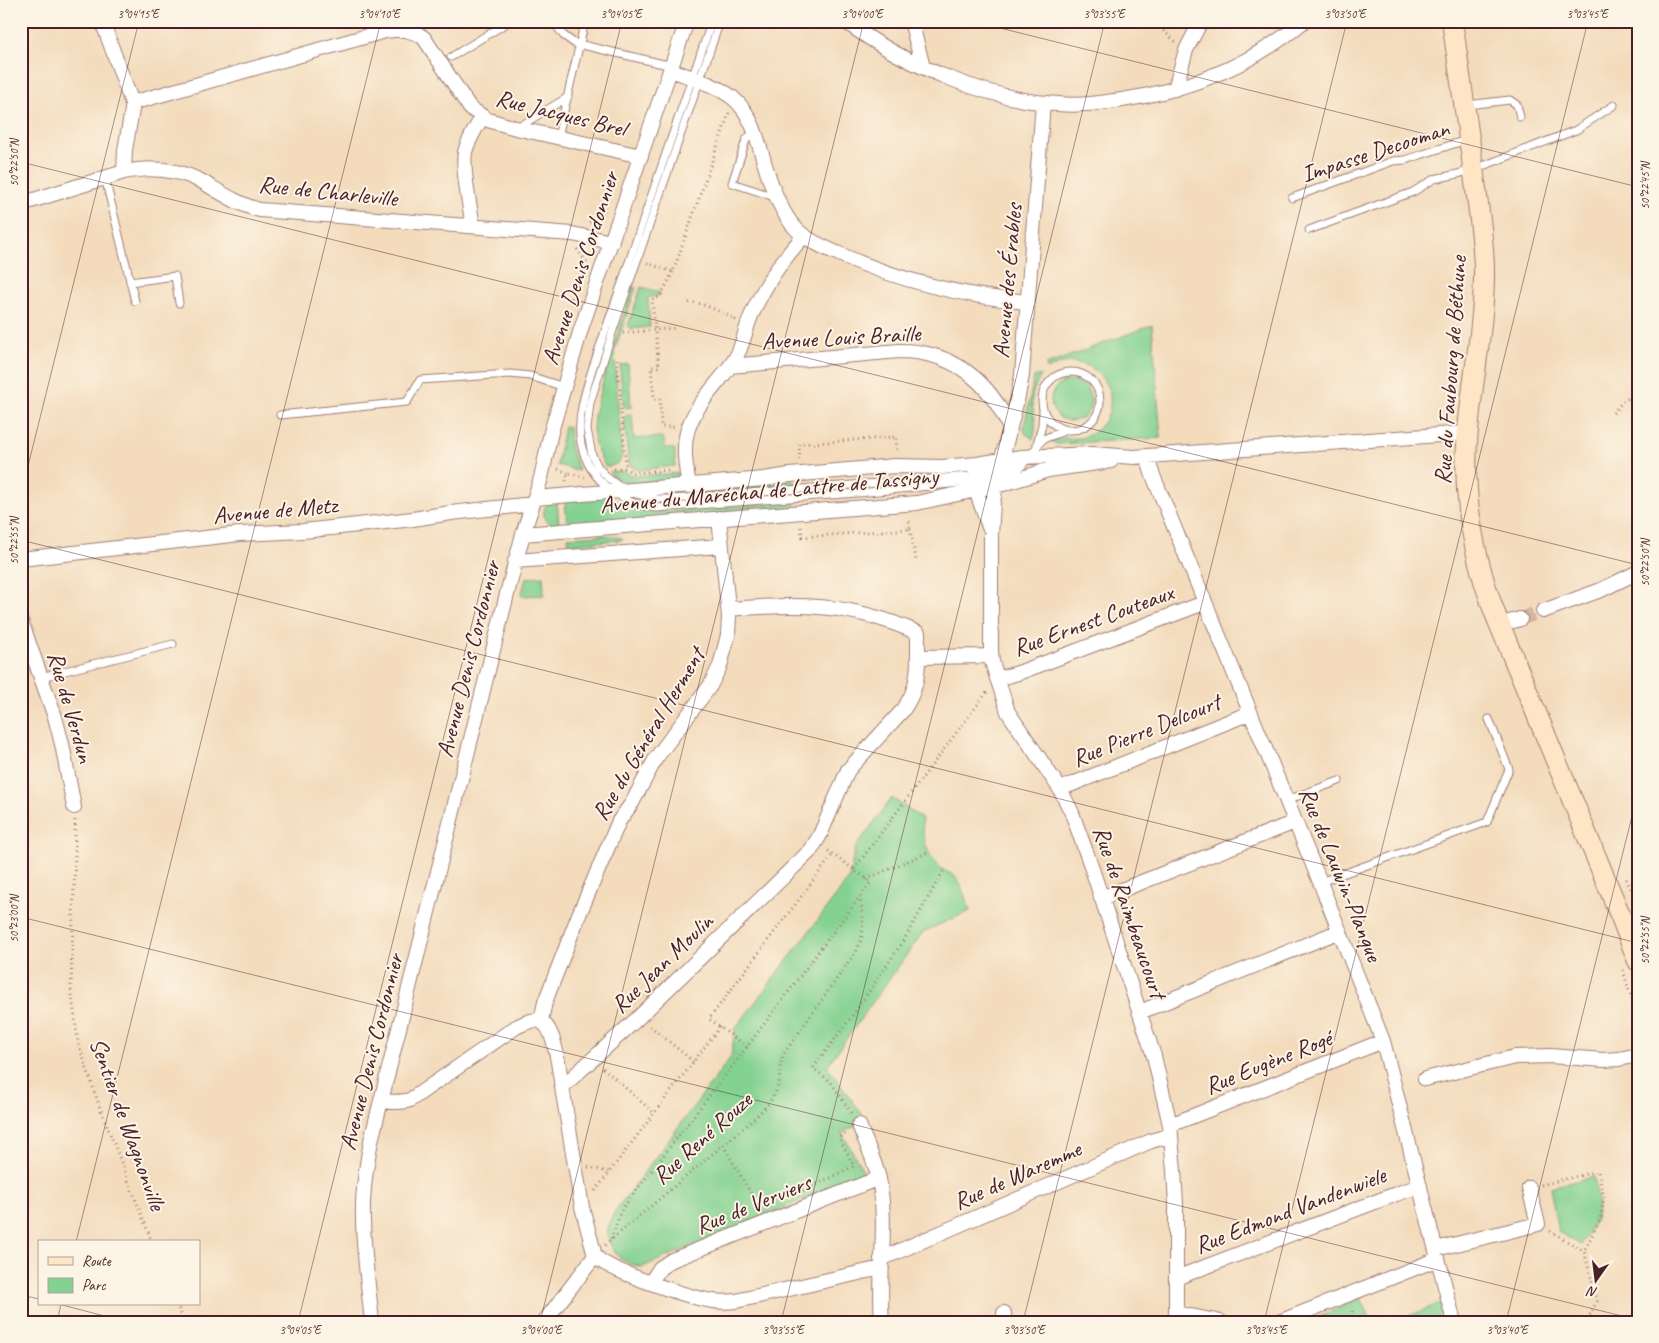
<svg xmlns="http://www.w3.org/2000/svg" width="1659" height="1343" font-family="Caveat,sans-serif">
<style>
.green{fill:#84d291;stroke:#67785e}
.lines{fill:none;stroke-linecap:round;stroke-linejoin:round}
.street-tunnel{stroke:#d1b59f;stroke-width:14;stroke-dasharray:14 7;stroke-linecap:butt}
.lane-casing{stroke:#9e7d74;stroke-width:9}
.street-casing{stroke:#9e7d74;stroke-width:16}
.secondary-casing{stroke:#9e7d74;stroke-width:22}
.path{stroke:#9e7d74;stroke-width:3;stroke-dasharray:1 4;stroke-linecap:butt}
.lane{stroke:#fff;stroke-width:7}
.street{stroke:#fff;stroke-width:14}
.secondary{stroke:#fde5c5;stroke-width:20}
.ticks{fill:none;stroke:#4a1f2b;stroke-width:1;stroke-opacity:0.45}
.labels{text-anchor:middle;dominant-baseline:central;stroke-width:4;stroke-linejoin:round;paint-order:stroke}
.street-label{font-size:24px;fill:#4a1f2b;stroke:#fcf5e5}
.neatline{fill:none;stroke:#4a1f2b;stroke-width:2}
.ticks-label{font-size:12px;text-anchor:middle;fill:#4a1f2b}
</style>
<rect width="100%" height="100%" fill="#fcf5e5"/>
<filter id="ink" filterUnits="userSpaceOnUse"><feTurbulence type="fractalNoise" baseFrequency=".02" numOctaves="2"/><feDisplacementMap in="SourceGraphic" scale="10" xChannelSelector="R" yChannelSelector="G"/><feConvolveMatrix kernelMatrix="1 2 1 2 8 2 1 2 1" color-interpolation-filters="sRGB"/></filter>
<filter id="wash" filterUnits="userSpaceOnUse"><feTurbulence type="fractalNoise" baseFrequency=".0096" numOctaves="4" result="noise"/><feDisplacementMap in="SourceGraphic" scale="20" xChannelSelector="R" yChannelSelector="G"/><feGaussianBlur stdDeviation="1.12" result="paint"/><feColorMatrix in="noise" values="0 0 0 0 0 0 0 0 0 0 0 0 0 0 0 0 0 1.4 0 .05"/><feComposite in="paint" operator="in"/></filter>
<g filter="url(#wash)">
<rect width="100%" height="100%" fill="#f3dbbc"/>
<!-- green -->
<path class="green" d="M633,287l3,1 -22,64 8,103c-1,9 -9,11 -17,12l-10,-22 -2,-14 1,-17 16,-58z
M641,287l18,5 1,2 -2,2 -9,1 -1,2 2,28 -20,2 -2,-3z
M1152,325l9,113 -104,6 -6,-3c14,-7 28,3 44,-10 40,-32 -6,-90 -47,-61l-2,-5z
M628,364l3,44 -6,-1 -2,-3 -3,-37 1,-2z
M1041,375c-4,9 -10,18 -9,29 2,13 6,23 1,35l-8,-6 -1,-5 10,-51z
M1051 401a20 20 0 1 1 40 0a20 20 0 1 1-40 0Z
M632,414l2,25 28,-2 2,3 1,8 10,1v17l-36,4c-6,-1 -10,-5 -11,-11l-4,-41 3,-3z
M564,426l5,1 1,20 9,24 -22,-6z
M623,471l11,5 47,-3 -2,4 -5,3 -48,3 -6,-2 -11,-9z
M793,479v7l-115,9 -20,-1z
M607,496l22,11 25,5 141,-10v6l-228,19 -2,-27z
M557,500l2,27 -9,-2 -6,-9c-1,-10 4,-14 13,-16z
M604,535l18,3v2l-53,4 -1,-7z
M543,576l1,19 -23,1 5,-18z
M892,798l30,21c0,20 5,39 22,51 4,3 10,4 13,9 6,9 9,22 13,32l-47,21 -96,134 39,54 -24,13 23,41 -223,93c-24,-5 -28,-13 -36,-34l9,-22 116,-154 4,-28 114,-150 6,-31z
M1594,1177c7,35 5,38 -13,68l-23,-13 -8,-45z
M1361,1298l11,24h-64z
M1441,1303l3,19h-50z"/>
</g>
<g filter="url(#ink)">
<g class="lines">
<!-- street-tunnel -->
<path class="street-tunnel" d="M1520,619l23,-8"/>
<defs>
<path id="lane" d="M553,21l10,14 11,8 98,23
M712,21c-30,86 -60,172 -89,259 -11,31 -22,62 -32,93 -6,20 -13,42 -11,63 4,40 38,68 77,72l201,-15 123,-12 32,-8 8,-6 22,-28 24,-9
M451,57l59,-36
M1467,105l43,-5 7,5 3,12
M517,128l51,-31
M755,130l-9,10 -14,43 43,14
M558,137l27,-116
M105,178l30,123
M1292,198l101,-37 12,-1 61,-20
M1309,230l104,-38 21,-13 24,-5 30,-10 88,-34 38,-25
M130,282l45,-6 4,27
M1042 401a29 29 0 1 1 58 0a29 29 0 1 1-58 0Z
M280,415l127,-13 13,-22 90,-6 20,2 34,11
M1037,444l5,-19 1,-15
M623,489l-15,-11 -10,-11 -6,-12 -5,-26 3,-26 24,-76 106,-306
M633,493l24,6h15l297,-23 38,-7 16,-8
M41,677l132,-33
M1287,800l52,-19
M1320,882l167,-60 22,-53 -20,-50"/>
<path id="street" d="M102,21l30,82v7l-7,40 -1,22
M845,21c57,43 142,79 213,83 22,2 43,-1 64,-4 68,-10 130,-35 182,-79
M911,21l12,46
M671,70c21,8 44,14 62,28 20,17 25,43 32,67 6,20 14,42 26,58 12,16 30,23 48,31 61,27 122,42 189,48
M1175,89l11,-39 15,-29
M132,103l253,-72 10,-1h11l12,4 6,4 46,70 18,12 28,8 125,28
M1043,103l-21,272 -4,21 -21,82 -4,25 -2,32v115l1,12 16,50 52,77 12,24 18,50 64,193 16,69 4,46 2,33v118
M21,204l103,-32c26,-5 53,-3 77,9 19,11 38,24 59,29l312,24 40,8
M473,226c-3,-19 -11,-56 -8,-74 3,-12 11,-24 17,-35
M730,366l169,-15c52,0 91,29 111,78
M1147,456l5,17 168,409 63,159 71,281
M977,464l1,32 11,31
M689,486c-3,-18 -7,-39 -1,-57 9,-28 32,-46 47,-70 8,-13 10,-29 16,-43 14,-32 30,-55 53,-80
M535,498l229,-19 26,-4 105,-9 47,1 35,-3 45,-7 71,-3 41,3 333,-24
M523,534l394,-31 86,-19 45,-14 63,-9
M21,559l219,-25 63,-3 110,-12 38,-6 82,-9
M515,561l206,-15
M728,609c72,-5 122,-7 190,24v24l73,-1
M1543,611l58,-21 37,-18
M21,621l34,96 7,27 12,63
M1499,625l21,-6
M997,679l21,-6 186,-70
M1060,789l190,-76
M1101,898l194,-76
M1140,1012l200,-81
M541,1021l4,-19 33,-85 41,-96 13,-18 24,-45 54,-72 10,-20 8,-31 1,-18 -10,-99
M1425,1079l90,-22 35,-1 54,4 15,-1 19,-4
M381,1101c11,1 19,2 29,-1l106,-73c7,-3 15,-8 23,-6 17,4 20,51 23,66
M859,1125c7,18 16,36 20,54 9,46 -1,96 3,143
M1170,1125l213,-84
M1436,1249l102,-25 -9,-36
M595,1256l-13,-49 -20,-120 77,-70 172,-167 9,-15 28,-65 55,-60c12,-17 15,-32 15,-53
M595,1256c13,15 96,42 118,45 7,1 15,1 23,0l145,-33
M881,1259l270,-118 20,-6
M1176,1278l220,-84 24,-8
M651,1282l9,-14 12,-8 207,-82
M1004,1313v9
M1176,1313l45,9
M372,1322c-4,-40 -10,-80 -9,-120 1,-21 4,-41 8,-61l137,-551 15,-56 18,-56 10,-46 30,-103 106,-308
M544,1322l51,-66
M1279,1322l159,-63"/>
<path id="secondary" d="M1452,21c8,54 16,108 23,161 4,30 9,60 9,91 0,56 -13,112 -17,169 -4,59 8,119 29,174l127,306 15,39"/>
</defs>
<!-- lane casing -->
<use href="#lane" class="lane-casing"/>
<!-- street casing -->
<use href="#street" class="street-casing"/>
<!-- secondary casing -->
<use href="#secondary" class="secondary-casing"/>
<!-- path -->
<path class="path" d="M1152,21l24,21
M589,222l6,-2 10,-10
M577,249l9,13v6
M647,263l26,9 56,-159
M673,272l-13,25 -8,2 3,31 22,-2
M689,303c10,-3 34,11 45,15l2,3
M623,333l32,-3 4,37h-8l3,32h6l1,28h14
M617,359l9,109
M1613,413l10,-12 15,-7
M1446,421l2,-15 6,-17
M800,460l-1,-16 97,-7 1,15
M558,469l10,4
M614,469l12,-1 6,5 39,-3
M566,481l2,-8 17,4
M801,527l1,10 108,-8 -1,-11
M910,529l6,31
M75,820v33l-4,135 7,54 21,63 53,137
M854,869l133,-177
M866,879l63,-27
M1626,879l12,22
M1623,970l8,27 7,37
M650,1026l44,36
M747,1047l-38,-28 124,-165
M603,1068l52,46
M851,1113l-20,-31 -18,-14 40,-53 51,-75 40,-70
M723,1145l38,66
M588,1167l21,5
M1541,1185l57,-14 6,26 -4,23 -16,31 13,50 -11,21
M595,1191l125,-164
M803,1191l51,-25 -15,-28 8,-5
M1550,1231l34,20
M611,1239l11,-30 115,-149 134,-178 -44,-32
M605,1245l144,-122c12,-11 27,-24 30,-41 1,-9 1,-17 4,-27l74,-105c9,-20 6,-32 3,-53
M177,1304l7,18
M1351,1322l2,-15"/>
<!-- lane -->
<use href="#lane" class="lane"/>
<!-- street -->
<use href="#street" class="street"/>
<!-- secondary -->
<use href="#secondary" class="secondary"/>
</g>
</g>
<!-- ticks -->
<path class="ticks" d="M972,21l666,166M21,162l1617,403M21,494l118,-473M21,540l1617,403M21,917l1617,403M76,1242l305,-1221M21,1295l18,4M58,1304l70,18M57,1322l4,-18M298,1322l324,-1301M540,1322l324,-1301M781,1322l324,-1301M1023,1322l324,-1301M1264,1322l324,-1301M1506,1322l132,-530"/>
<g class="labels">
<!-- street labels -->
<g class="street-label">
<text transform="translate(561 113) rotate(14)">Rue Jacques Brel</text>
<text transform="translate(1375 151) rotate(-18)">Impasse Decooman</text>
<text transform="translate(328 191) rotate(6)">Rue de Charleville</text>
<text transform="translate(580 268) rotate(-72)">Avenue Denis Cordonnier</text>
<text transform="translate(1007 281) rotate(-85)">Avenue des Érables</text>
<text transform="translate(841 337) rotate(-3)">Avenue Louis Braille</text>
<text transform="translate(1450 370) rotate(-86)">Rue du Faubourg de Béthune</text>
<text transform="translate(769 490) rotate(-5)">Avenue du Maréchal de Lattre de Tassigny</text>
<text transform="translate(275 510) rotate(-5)">Avenue de Metz</text>
<text transform="translate(1093 620) rotate(-20)">Rue Ernest Couteaux</text>
<text transform="translate(468 659) rotate(-76)">Avenue Denis Cordonnier</text>
<text transform="translate(71 707) rotate(74)">Rue de Verdun</text>
<text transform="translate(1146 730) rotate(-22)">Rue Pierre Delcourt</text>
<text transform="translate(648 734) rotate(-59)">Rue du Général Herment</text>
<text transform="translate(1341 874) rotate(68)">Rue de Lauwin-Planque</text>
<text transform="translate(1130 912) rotate(71)">Rue de Raimbeaucourt</text>
<text transform="translate(662 963) rotate(-44)">Rue Jean Moulin</text>
<text transform="translate(371 1052) rotate(-76)">Avenue Denis Cordonnier</text>
<text transform="translate(1268 1062) rotate(-22)">Rue Eugène Rogé</text>
<text transform="translate(128 1124) rotate(70)">Sentier de Wagnonville</text>
<text transform="translate(702 1138) rotate(-42)">Rue René Rouze</text>
<text transform="translate(1017 1175) rotate(-24)">Rue de Waremme</text>
<text transform="translate(753 1204) rotate(-22)">Rue de Verviers</text>
<text transform="translate(1290 1210) rotate(-21)">Rue Edmond Vandenwiele</text>
</g>
</g>
<!-- margin -->
<rect width="1659" height="1343" fill="none" stroke="#fcf5e5" stroke-width="55"/>
<!-- legend -->
<rect x="38" y="1240" width="162" height="65" fill="#fcf5e5" stroke="#b59f9b"/>
<rect x="48" y="1257" width="25" height="8" fill="#fde5c5" stroke="#b59f9b"/>
<text x="82" y="1266" font-size="15" fill="#4a1f2b">Route</text>
<rect x="48" y="1278" width="25" height="15" fill="#84d291" stroke="#b59f9b"/>
<text x="82" y="1290" font-size="15" fill="#4a1f2b">Parc</text>
<!-- north arrow -->
<g transform="translate(1596 1280) rotate(194)" stroke="#fcf5e5" stroke-width="4" paint-order="stroke">
<path d="M0-4L9 19L0 12L-9 19Z" fill="#4a1f2b"/>
<text y="-8" font-size="14" font-weight="bold" text-anchor="middle" fill="#4a1f2b">N</text>
</g>
<rect x="28" y="28" width="1604" height="1288" class="neatline"/>
<g class="ticks-label">
<text x="138" y="18">3°04'15"E</text>
<text x="379" y="18">3°04'10"E</text>
<text x="621" y="18">3°04'05"E</text>
<text x="862" y="18">3°04'00"E</text>
<text x="1104" y="18">3°03'55"E</text>
<text x="1345" y="18">3°03'50"E</text>
<text x="1587" y="18">3°03'45"E</text>
<text transform="translate(14 163) rotate(-90)" y="4">50°22'50"N</text>
<text transform="translate(1645 186) rotate(-90)" y="4">50°22'45"N</text>
<text transform="translate(14 541) rotate(-90)" y="4">50°22'55"N</text>
<text transform="translate(1645 563) rotate(-90)" y="4">50°22'50"N</text>
<text transform="translate(14 919) rotate(-90)" y="4">50°23'00"N</text>
<text transform="translate(1645 941) rotate(-90)" y="4">50°22'55"N</text>
<text x="300" y="1334">3°04'05"E</text>
<text x="541" y="1334">3°04'00"E</text>
<text x="783" y="1334">3°03'55"E</text>
<text x="1024" y="1334">3°03'50"E</text>
<text x="1266" y="1334">3°03'45"E</text>
<text x="1507" y="1334">3°03'40"E</text>
</g>
</svg>
